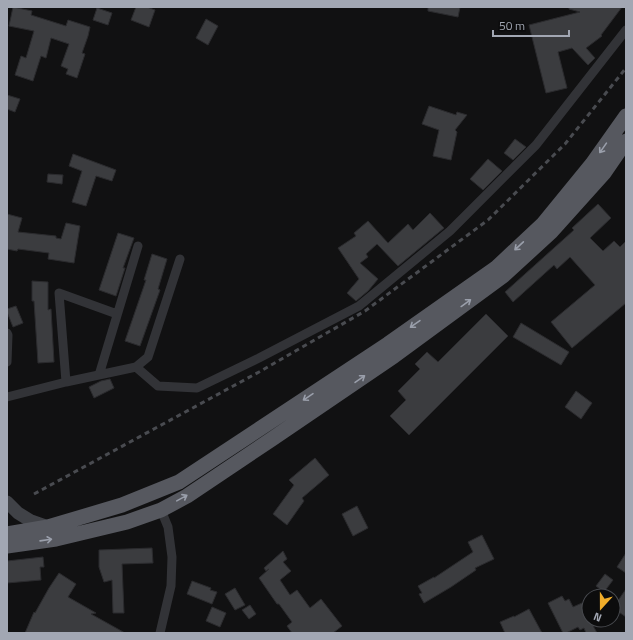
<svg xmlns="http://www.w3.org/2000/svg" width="633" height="640" font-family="'Titillium Web',sans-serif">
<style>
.building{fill:#3b3c3f;stroke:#2b2b2e}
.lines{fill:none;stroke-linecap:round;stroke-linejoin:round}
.minor{stroke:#323337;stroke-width:9}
.secondary{stroke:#404247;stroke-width:13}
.trunk{stroke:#56585f;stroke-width:15}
.rail{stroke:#494b50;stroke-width:3;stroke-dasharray:5 4;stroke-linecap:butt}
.oneway{stroke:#9a9fab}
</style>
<rect width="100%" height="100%" fill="#111112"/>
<!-- building -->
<path class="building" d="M13,7l19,4 -1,4 35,11 2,-6 22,7 -2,9 -6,17 3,1 -8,24 -11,-4 2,-5 -7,-3 8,-22 -18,-6 -5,20 -5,-2 -8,25 -18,-6 6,-19 5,2 8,-27 -25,-5z
M136,7h11l8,3 -6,17 -18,-7z
M428,7h32l-2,10 -30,-6z
M569,7h53l-21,28 1,1 -16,12 9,10 -7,7 -16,-17 -14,4 9,36 -21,5 -17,-68 51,-13 -11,-3z
M97,8l15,5 -4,12 -15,-5z
M206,19l12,7 -10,19 -12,-7z
M7,95l13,4 -5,13 -8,-3z
M429,106l27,9 1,-3 10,3 -12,15 2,2 -6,28 -18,-4 6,-26 -17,-6z
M515,139l11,8 -13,13 -9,-7z
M73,154l43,16 -4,11 -16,-5 -10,30 -14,-4 10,-31 -13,-5z
M488,159l14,12 -19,19 -13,-11z
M48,174l15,1 -1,9 -15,-2z
M598,204l13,14 -21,20 13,13 11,-10 6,6 6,-6v62l-54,45 -21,-26 44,-37 -25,-28 -13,12 -3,-4 -41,37 -8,-10 69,-62 -2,-2z
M430,213l14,15 -46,38 -21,-22 -11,10 2,3 -8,6 18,16 -10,12 -12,10 -9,-8 12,-14 -21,-31 18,-12 -2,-3 14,-12 20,22 20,-19 5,6z
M7,214l15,4 -4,14 38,4v2l5,1 5,-16 14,3 -6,37 -26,-4 1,-6 -31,-4 -1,2 -10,-2z
M118,233l16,5 -11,30h2l-9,28 -17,-6z
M152,254l15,5 -9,30 2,1 -20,56 -15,-5 21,-61h-2z
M32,281l16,1v28l3,-1 3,53 -16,1 -4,-62h-2z
M16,306l7,17 -10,4 -6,-15v-3z
M486,314l22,22 -99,99 -19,-19 16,-16 -8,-9 22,-22 -5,-5 12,-12 11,10z
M521,323l48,29 -8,13 -48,-28z
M110,379l4,9 -20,10 -5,-11 12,-6z
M576,391l16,12 -11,16 -16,-12z
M315,458l14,17 -27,23 2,3 -17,24 -14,-11 21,-29 -5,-5z
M357,506l11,22 -15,8 -11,-22z
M482,535l12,24 -19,9 1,2 -25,17 -27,16 -5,-9 3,-1 -4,-7 16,-9v1l39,-26 -5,-10z
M152,548l1,15 -31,1 2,49h-11l-1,-33 -8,2 -5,-15v-17z
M283,551l4,8 -4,3 8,9 -11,9 10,15 7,-5 13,18 11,-9 21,27 -9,7h-41l-5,-7 5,-4 -13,-18h-2l-18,-26 10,-9 -3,2 -2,-3z
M626,553v20l-9,-6z
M43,557l1,10h-4l1,13 -34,3v-22z
M59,573l17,11 -8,13 28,16 -5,1 34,19h-100l9,-21 1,1 14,-25z
M605,574l8,6 -9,12 -8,-6z
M192,581l19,7 -1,2 7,2 -5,12 -25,-10z
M235,588l10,17 -10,5 -10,-16z
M626,589v28l-13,-9z
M562,596l3,5 4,-2 4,8 9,-4 7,15v2h1l7,13h-11l-2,-5 -4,2 -2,-3 -12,6h-3l-15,-30z
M250,605l6,9 -7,5 -7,-9z
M212,607l14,6 -6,14 -14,-6z
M529,609l13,24h-37l-5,-11 14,-6v1z"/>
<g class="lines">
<!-- minor -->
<path class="minor" d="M7,333l1,2 -1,27
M136,367l22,19 39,2 62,-30 100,-52 91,-75 86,-86 90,-115
M99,375l39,-129
M66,382l-7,-89 58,21
M7,397l59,-15 70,-15 12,-10 32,-98
M160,633l11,-47 1,-29 -4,-30 -7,-17"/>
<!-- secondary -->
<path class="secondary" d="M7,502l11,11 13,8 17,6"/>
<!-- trunk -->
<path class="trunk" d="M7,534l41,-7 74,-22 57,-23 209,-138 108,-76 47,-44 49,-60 34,-48
M7,546l49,-7 71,-17 34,-12 26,-14 85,-57 122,-83 109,-80 48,-44 53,-59 22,-32"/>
<!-- rail -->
<path class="rail" d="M34,494l225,-122 106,-61 123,-91 77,-76 61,-76"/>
</g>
<!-- one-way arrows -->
<defs><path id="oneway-shaft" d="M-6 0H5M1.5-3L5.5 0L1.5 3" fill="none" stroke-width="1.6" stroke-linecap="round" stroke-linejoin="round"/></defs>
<g class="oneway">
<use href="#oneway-shaft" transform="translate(603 148) rotate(125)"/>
<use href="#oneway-shaft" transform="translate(519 246) rotate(137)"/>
<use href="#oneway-shaft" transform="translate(466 303) rotate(-36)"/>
<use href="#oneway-shaft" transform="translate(415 324) rotate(145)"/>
<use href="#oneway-shaft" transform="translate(360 379) rotate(-35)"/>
<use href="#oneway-shaft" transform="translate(308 397) rotate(146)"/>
<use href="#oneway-shaft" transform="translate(182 498) rotate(-29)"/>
<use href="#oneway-shaft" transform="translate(46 540) rotate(-8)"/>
</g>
<!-- border -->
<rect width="633" height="640" fill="none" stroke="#a2a7b3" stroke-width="16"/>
<!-- north arrow -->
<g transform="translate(601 608) rotate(201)"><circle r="19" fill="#0c0c0d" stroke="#484a4f"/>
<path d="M0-3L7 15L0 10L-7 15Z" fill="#f1ad2a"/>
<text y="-6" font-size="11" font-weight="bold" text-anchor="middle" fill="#a2a7b3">N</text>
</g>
<!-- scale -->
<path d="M493 30v6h76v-6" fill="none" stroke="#a2a7b3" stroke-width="2"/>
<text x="499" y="30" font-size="12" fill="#a2a7b3" stroke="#0c0c0d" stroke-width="3" paint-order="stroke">50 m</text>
</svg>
